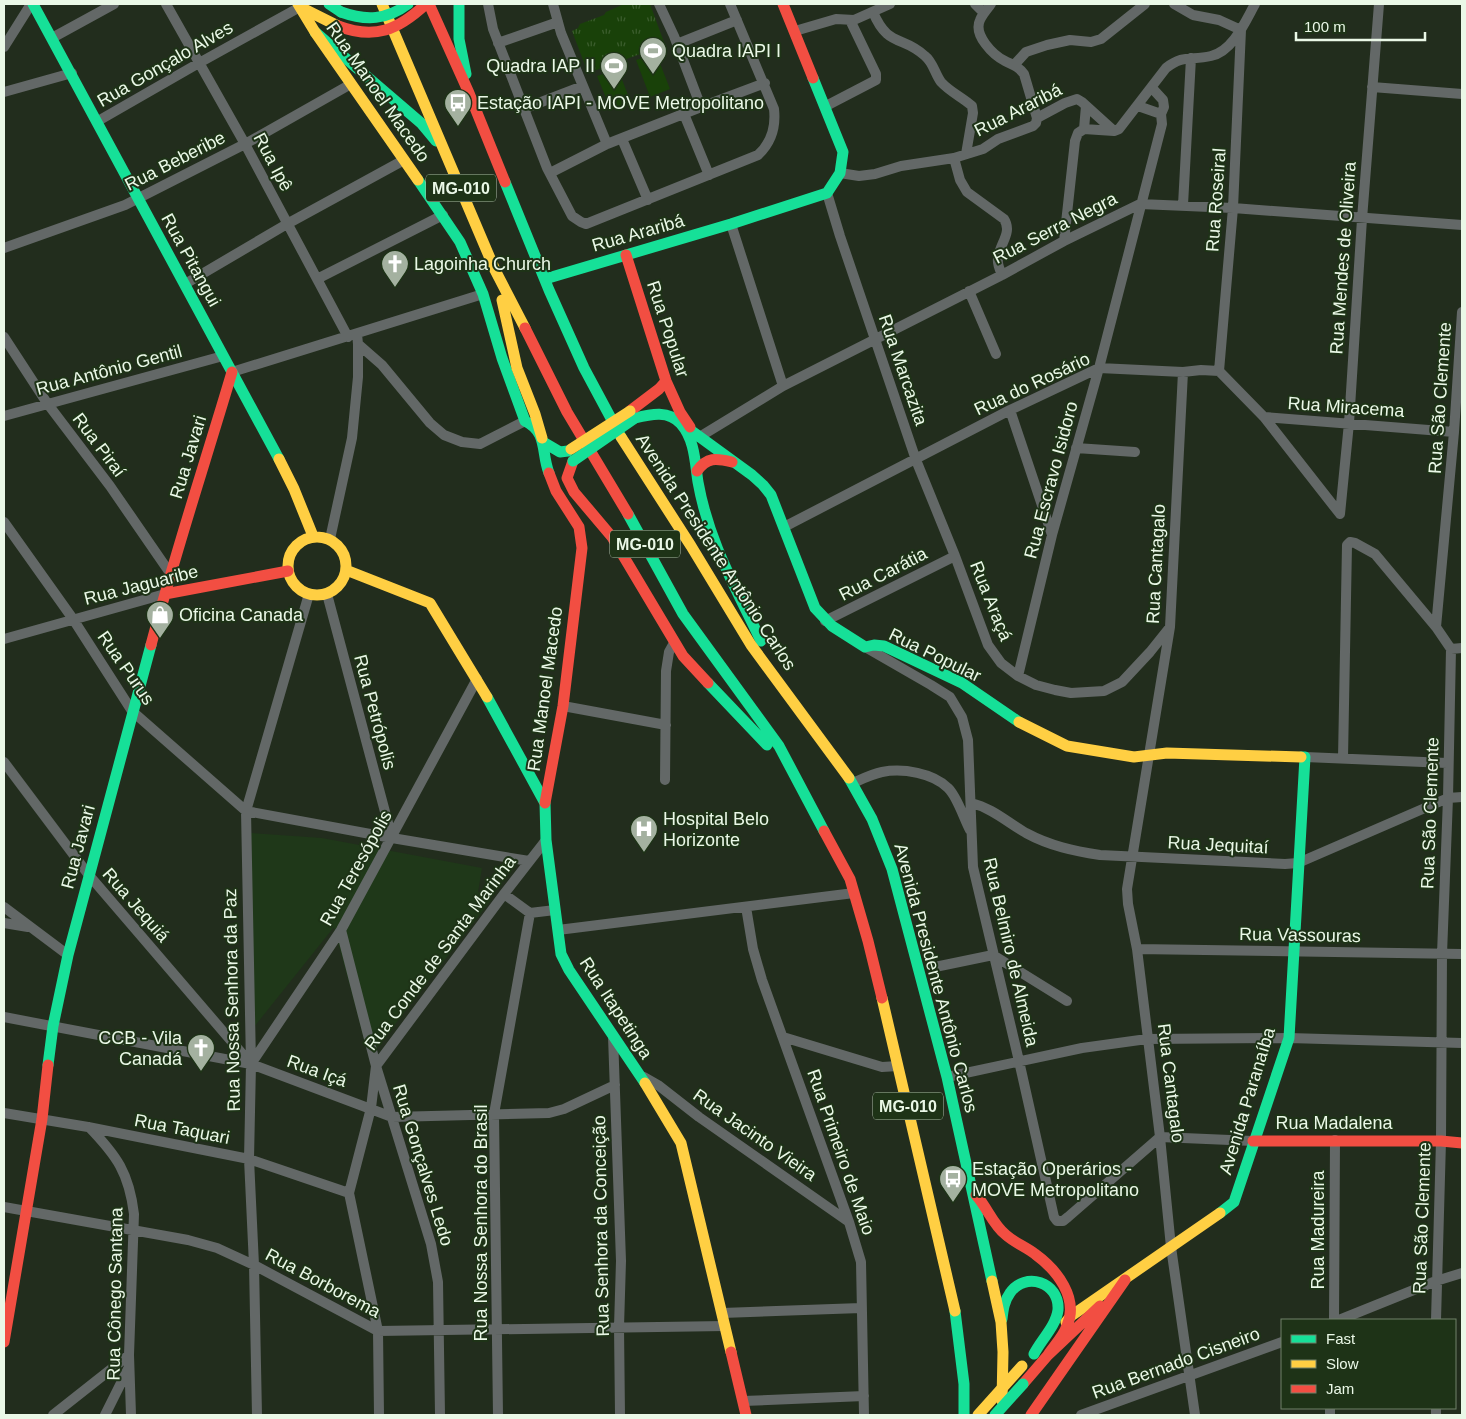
<svg xmlns="http://www.w3.org/2000/svg" width="1466" height="1419" font-family="Helvetica,sans-serif">
<style>
.built{fill:#1f3819}
.grass{fill:#194109}
.park{fill:url(#park-tufts)}
.lines{fill:none;stroke-linecap:round;stroke-linejoin:round}
.street{stroke:#636867;stroke-width:10}
.fast{stroke:#16e098;stroke-width:11}
.slow{stroke:#ffcf43;stroke-width:11}
.jam{stroke:#f24e42;stroke-width:11}
.fast-bridge{stroke:#16e098;stroke-width:11}
.slow-bridge{stroke:#ffcf43;stroke-width:11}
.jam-bridge{stroke:#f24e42;stroke-width:11}
.labels{text-anchor:middle;dominant-baseline:central;stroke-width:4;stroke-linejoin:round;paint-order:stroke}
.shield{fill:#1e3317;stroke:#adbda9;stroke-width:1}
.shield-label{font-size:16px;font-weight:bold;fill:#eaf8e7}
.poi-label{font-size:18px;fill:#eaf8e7;stroke:#1e3317;text-anchor:start}
.street-label{font-size:18px;fill:#eaf8e7;stroke:#1e3317}
</style>
<defs>
<pattern id="park-tufts" width="24" height="20" patternUnits="userSpaceOnUse" patternTransform="scale(1.25)"><rect width="24" height="20" fill="#194109"/><path d="M3 7l-1-3M5 7V3M7 7l1-3M15 17l-1-3M17 17v-4M19 17l1-3" fill="none" stroke="#3b5d2d"/></pattern>
</defs>
<rect width="100%" height="100%" fill="#222d1d"/>
<!-- built -->
<path class="built" d="M251,833l71,5 160,30 -4,24 13,8 -122,158 -35,-131 -80,100z"/>
<!-- grass -->
<path class="grass" d="M656,53l14,36 -20,8 -14,-37z
M618,69l13,34 -20,7 -14,-34z"/>
<!-- park -->
<path class="park" d="M624,4h26l15,41 -77,28 -16,-42 6,-3 2,-4 24,-9 2,-3z"/>
<g class="lines">
<!-- street -->
<path class="street" d="M166,4l79,140 103,193
M488,4l5,25 54,139 25,48 9,6 5,2 172,-69c13,-12 18,-28 16,-46l-44,-105
M553,4l8,29 46,111 94,-37 -27,-71 -15,-32
M975,4l9,9
M991,4c-4,5 -9,11 -11,16 -7,15 13,35 25,41 8,4 13,5 19,13l13,44
M1174,4l19,11 26,5 22,10 -8,178 -14,163
M873,12c15,36 30,23 52,44 8,6 10,18 16,26 9,10 21,15 31,24l1,7 -7,41
M795,31l41,-12 18,1 36,-16
M52,38l62,-34
M498,43l60,-21
M677,44l60,-24
M4,47l27,-43
M1015,64l11,-12 21,-7 23,-5 21,2 10,-3 44,-35
M1372,87l90,7
M1152,88l11,12 1,7 -3,7
M4,92l68,-19
M826,106l50,-26v-6l-26,-54
M701,107l64,-24
M523,109l60,-23
M684,114l25,61
M98,121l101,-58 101,-56
M1084,129l30,2 5,-2 47,-61c18,-14 25,-7 45,-12 22,-5 34,-34 44,-52
M622,139l26,61
M954,158l6,22 7,12 37,27c9,14 -5,25 -6,40 -1,5 2,11 4,16
M550,173l57,-29
M840,173l19,3 16,-2 26,-8 53,-8 29,-9 15,-10 35,-13 3,-3 1,-5 28,-15 12,-4 5,3 32,29
M827,193l13,43 76,224 39,96 33,89 13,18 17,13 18,9 19,5 16,3 33,-2 18,-9 28,-30 20,-25
M1183,205l8,-147
M731,224l52,162
M1064,241l11,-100 3,-8 6,-4 2,-23
M4,248l121,-43 120,-61 106,-60
M317,279l126,-64
M185,284l102,-60 117,-64
M969,291l27,63
M357,334l1,10 24,21 48,58 14,12 18,7 18,2 45,-23
M4,337l43,66 63,83 60,87
M232,372l251,-78
M1183,372l-13,255 -43,262 1,15 9,45 23,188 11,110 24,168
M1010,410l42,125
M4,416l219,-60
M1264,417l190,15
M701,436l82,-50 219,-111 62,-34 76,-37 93,4 229,17
M1076,448l59,4
M1340,514l9,-91 13,-204 17,-215
M4,522l69,97 59,92 114,100 146,27 137,23
M784,527l226,-117 89,-42 84,4 18,-2 18,1 45,46 76,97
M330,539l22,-101 6,-61v-33
M327,594l65,244
M825,621l130,-65
M1436,627l18,-195 8,-120
M4,639l161,-45
M865,647l66,38 19,12 12,20 6,23 5,127 46,194 35,156 3,4h6l5,-4 92,-80 93,4
M1451,649l11,-1
M1018,676l34,-141 47,-167 63,-244 -1,-10 -23,-8
M563,706l103,19
M1305,757l142,6
M1343,758l4,-213 3,-3 5,1 20,11 61,73 15,22 -3,149 -6,156 -1,187 -5,179
M4,762l84,112 163,190 90,-134 136,-251
M665,780l1,-109 3,-19 5,-9
M853,783c9,-4 19,-9 29,-11 21,-4 51,1 66,16 9,8 16,31 22,42
M971,803c21,5 36,19 55,30 24,13 48,18 74,22l185,9 13,-1 150,-65 14,-1
M504,894l26,19 25,-3
M4,907l64,48
M746,907l7,42 9,31 87,242 12,40 3,153
M4,923l24,4
M341,930l35,136 55,178 7,38 2,133
M558,930l296,-37
M1137,949l325,5
M935,967l58,-12 74,46
M4,1017l247,47 141,53 157,-4 15,-4 51,-24
M613,1036l8,225 -2,66 1,88
M783,1037l99,30 16,-1
M644,1077l14,8 41,32 150,105
M947,1077l135,-29 65,-9 142,-1 173,5
M4,1113l84,14 161,32 100,34
M89,1127c28,29 40,46 45,87l-5,141 2,60
M4,1207l184,33 29,8 37,17 124,66 347,-5
M722,1313l139,-5
M1334,1320l1,-180
M1339,1320l97,-39 26,-8
M743,1401l121,-5
M1436,1408v7
M53,1415l76,-60
M105,1415l24,-48
M257,1415l-3,-150 -5,-106 2,-95 -5,-253 63,-217
M379,1415l-1,-84 -29,-138 22,-85 5,-42 128,-172 42,-54
M498,1415l-4,-301 36,-201
M1081,1415l201,-73
M1330,1415v-7"/>
<!-- fast -->
<path class="fast" d="M33,4l246,455
M329,4l12,8
M459,4v35l7,35
M315,32l106,91 15,18
M418,180l42,62 23,52 19,64 23,63c23,11 16,32 24,52
M505,182l44,108 35,78 37,69
M545,279l186,-55 96,-31 13,-20 3,-21 -30,-74
M635,418c16,-4 34,-8 46,6 14,16 14,39 17,58 11,61 37,104 63,159
M682,424l70,51 11,10 8,10 44,113 17,18 33,21 9,-2 10,1 78,37 57,39
M543,442l17,10 8,-1
M628,514l55,100 96,132 45,85
M708,683l59,62
M487,697l58,106 1,37 15,114 8,16 76,113
M849,778l23,41 20,50 55,208 45,204
M48,1065l5,-39 15,-71 83,-310
M1220,1213l14,-11 55,-164 16,-281h-4
M955,1311l9,73v31
M1002,1319c1,-9 2,-18 8,-26 15,-22 50,-11 48,17 -2,16 -17,30 -24,44"/>
<!-- slow -->
<path class="slow" d="M298,4l17,28 103,148
M382,4l113,266 30,58
M300,7l38,19
M502,300l15,68 18,46 7,24
M621,437l70,109 60,99 98,133
M279,459l15,30 19,47
M288 566a29 29 0 1 1 58 0a29 29 0 1 1-58 0Z
M346,570l84,33 57,94
M1019,722l48,24 67,11 33,-4 134,4
M882,998l73,313
M645,1083l36,60 50,209
M992,1281l9,41 2,30 -1,49
M1066,1322l5,-6 149,-103"/>
<!-- jam -->
<path class="jam" d="M429,4l40,89 36,89
M783,4l30,74
M626,255l40,126 14,31 10,15
M525,328l42,84 61,102
M630,411l29,-22 7,-8
M573,461l-6,17 7,14 38,45 71,119 25,27
M697,471c10,-14 19,-13 35,-9
M165,594l123,-23
M151,645c24,-92 54,-182 81,-273
M545,803l18,-97 19,-158 -3,-21 -23,-36 -7,-18
M824,831l26,48 18,62 14,57
M1253,1141h188l21,2
M976,1195c11,12 17,30 30,40 9,8 20,12 29,19 22,16 44,44 32,72 -4,11 -13,20 -19,29
M4,1342l38,-223 6,-54
M731,1352l15,63
M1023,1384l25,-29 52,-49
M1031,1415l94,-135"/>
<!-- fast-bridge -->
<path class="fast-bridge" d="M341,12c25,9 46,8 67,-8
M573,461l62,-43
M995,1415l28,-31"/>
<!-- slow-bridge -->
<path class="slow-bridge" d="M571,449l59,-38
M978,1415l44,-49"/>
<!-- jam-bridge -->
<path class="jam-bridge" d="M338,26c37,14 60,4 88,-22"/>
</g>
<!-- icons -->
<defs>
<symbol id="stadium-pin" viewBox="-11 -11 22 30"><path d="M0 17L-7.5 6A9.5 9.5 0 1 1 7.5 6Z" fill="#a4b1a0" stroke="#1e3317"/><path d="M0-5a6.5 5 0 1 0 0 10a6.5 5 0 1 0 0-10ZM-3.5-1.8h7v3.6h-7Z" fill="#fff"/></symbol>
<symbol id="bus-pin" viewBox="-11 -11 22 30"><path d="M0 17L-7.5 6A9.5 9.5 0 1 1 7.5 6Z" fill="#a4b1a0" stroke="#1e3317"/><path d="M-5-6H5V4H4V6H2V4H-2V6H-4V4H-5ZM-3.5-4V0h7V-4ZM-3.5 1.2v1.5H-2V1.2ZM2 1.2v1.5H3.5V1.2Z" fill="#fff"/></symbol>
<symbol id="church-pin" viewBox="-11 -11 22 30"><path d="M0 17L-7.5 6A9.5 9.5 0 1 1 7.5 6Z" fill="#a4b1a0" stroke="#1e3317"/><path d="M-1.2-6h2.4v3.5h3.3v2.4h-3.3V6h-2.4V-.1h-3.3v-2.4h3.3Z" fill="#fff"/></symbol>
<symbol id="shop-pin" viewBox="-11 -11 22 30"><path d="M0 17L-7.5 6A9.5 9.5 0 1 1 7.5 6Z" fill="#a4b1a0" stroke="#1e3317"/><path d="M-5-2.5h2.3a2.7 3.5 0 0 1 5.4 0H5L5.5 6h-11ZM-1.5-2.5h3a1.5 2.3 0 0 0-3 0Z" fill="#fff"/></symbol>
<symbol id="hospital-pin" viewBox="-11 -11 22 30"><path d="M0 17L-7.5 6A9.5 9.5 0 1 1 7.5 6Z" fill="#a4b1a0" stroke="#1e3317"/><path d="M-5-5h3v3.5h4V-5h3V5h-3V1.5h-4V5h-3Z" fill="#fff"/></symbol>
</defs>
<g fill-rule="evenodd">
<use href="#stadium-pin" x="637" y="35" width="32" height="43"/>
<use href="#stadium-pin" x="598" y="50" width="32" height="43"/>
<use href="#bus-pin" x="442" y="87" width="32" height="43"/>
<use href="#church-pin" x="379" y="248" width="32" height="43"/>
<use href="#shop-pin" x="144" y="599" width="32" height="43"/>
<use href="#hospital-pin" x="628" y="813" width="32" height="43"/>
<use href="#church-pin" x="185" y="1032" width="32" height="43"/>
<use href="#bus-pin" x="937" y="1163" width="32" height="43"/>
</g>
<g class="labels">
<!-- shield labels -->
<g class="shield">
<rect x="426" y="174.5" width="70" height="27" rx="4"/>
<rect x="610" y="530.5" width="70" height="27" rx="4"/>
<rect x="873" y="1092.5" width="70" height="27" rx="4"/>
</g>
<g class="shield-label">
<text x="461" y="188">MG-010</text>
<text x="645" y="544">MG-010</text>
<text x="908" y="1106">MG-010</text>
</g>
<!-- poi labels -->
<g class="poi-label">
<text x="672" y="51">Quadra IAPI I</text>
<text x="595" y="66" text-anchor="end">Quadra IAP II</text>
<text x="477" y="103">Estação IAPI - MOVE Metropolitano</text>
<text x="414" y="264">Lagoinha Church</text>
<text x="179" y="615">Oficina Canada</text>
<text x="663" y="819">Hospital Belo<tspan x="663" dy="21">Horizonte</tspan></text>
<text x="182" y="1038" text-anchor="end">CCB - Vila<tspan x="182" dy="21">Canadá</tspan></text>
<text x="972" y="1169">Estação Operários -<tspan x="972" dy="21">MOVE Metropolitano</tspan></text>
</g>
<!-- street labels -->
<g class="street-label">
<text transform="translate(165 64) rotate(-30)">Rua Gonçalo Alves</text>
<text transform="translate(378 92) rotate(55)">Rua Manoel Macedo</text>
<text transform="translate(1018 110) rotate(-27)">Rua Araribá</text>
<text transform="translate(175 161) rotate(-27)">Rua Beberibe</text>
<text transform="translate(273 162) rotate(62)">Rua Ipê</text>
<text transform="translate(1216 200) rotate(-86)">Rua Roseiral</text>
<text transform="translate(1055 228) rotate(-27)">Rua Serra Negra</text>
<text transform="translate(638 233) rotate(-16)">Rua Araribá</text>
<text transform="translate(1343 258) rotate(-86)">Rua Mendes de Oliveira</text>
<text transform="translate(191 260) rotate(61)">Rua Pitangui</text>
<text transform="translate(668 329) rotate(72)">Rua Popular</text>
<text transform="translate(109 370) rotate(-15)">Rua Antônio Gentil</text>
<text transform="translate(903 370) rotate(71)">Rua Marcazita</text>
<text transform="translate(1032 384) rotate(-25)">Rua do Rosário</text>
<text transform="translate(1440 398) rotate(-86)">Rua São Clemente</text>
<text transform="translate(1346 407) rotate(4)">Rua Miracema</text>
<text transform="translate(99 445) rotate(53)">Rua Piraí</text>
<text transform="translate(188 457) rotate(-73)">Rua Javari</text>
<text transform="translate(1051 480) rotate(-75)">Rua Escravo Isidoro</text>
<text transform="translate(716 552) rotate(57)">Avenida Presidente Antônio Carlos</text>
<text transform="translate(1156 564) rotate(-87)">Rua Cantagalo</text>
<text transform="translate(883 574) rotate(-27)">Rua Carátia</text>
<text transform="translate(141 585) rotate(-14)">Rua Jaguaribe</text>
<text transform="translate(991 601) rotate(68)">Rua Araçá</text>
<text transform="translate(935 655) rotate(26)">Rua Popular</text>
<text transform="translate(126 668) rotate(55)">Rua Purus</text>
<text transform="translate(545 689) rotate(-82)">Rua Manoel Macedo</text>
<text transform="translate(375 712) rotate(75)">Rua Petrópolis</text>
<text transform="translate(1430 813) rotate(-88)">Rua São Clemente</text>
<text transform="translate(1218 845) rotate(3)">Rua Jequitaí</text>
<text transform="translate(78 847) rotate(-75)">Rua Javari</text>
<text transform="translate(356 868) rotate(-61)">Rua Teresópolis</text>
<text transform="translate(136 905) rotate(49)">Rua Jequiá</text>
<text transform="translate(1300 935) rotate(1)">Rua Vassouras</text>
<text transform="translate(1011 952) rotate(77)">Rua Belmiro de Almeida</text>
<text transform="translate(440 953) rotate(-53)">Rua Conde de Santa Marinha</text>
<text transform="translate(936 978) rotate(75)">Avenida Presidente Antônio Carlos</text>
<text transform="translate(232 1000) rotate(-91)">Rua Nossa Senhora da Paz</text>
<text transform="translate(616 1008) rotate(57)">Rua Itapetinga</text>
<text transform="translate(317 1071) rotate(20)">Rua Içá</text>
<text transform="translate(1171 1083) rotate(83)">Rua Cantagalo</text>
<text transform="translate(1247 1101) rotate(-73)">Avenida Paranaíba</text>
<text x="1334" y="1123">Rua Madalena</text>
<text transform="translate(182 1129) rotate(11)">Rua Taquari</text>
<text transform="translate(755 1135) rotate(35)">Rua Jacinto Vieira</text>
<text transform="translate(841 1152) rotate(71)">Rua Primeiro de Maio</text>
<text transform="translate(423 1165) rotate(73)">Rua Gonçalves Ledo</text>
<text transform="translate(1422 1218) rotate(-88)">Rua São Clemente</text>
<text transform="translate(481 1223) rotate(-90)">Rua Nossa Senhora do Brasil</text>
<text transform="translate(601 1226) rotate(-91)">Rua Senhora da Conceição</text>
<text transform="translate(1318 1230) rotate(-90)">Rua Madureira</text>
<text transform="translate(323 1283) rotate(28)">Rua Borborema</text>
<text transform="translate(115 1294) rotate(-89)">Rua Cônego Santana</text>
<text transform="translate(1176 1363) rotate(-20)">Rua Bernado Cisneiro</text>
</g>
</g>
<!-- border -->
<rect width="1466" height="1419" fill="none" stroke="#eaf8e7" stroke-width="10"/>
<!-- legend -->
<rect x="1281" y="1319" width="175" height="90" fill="#1e3317" stroke="#70826a"/>
<rect x="1291" y="1335" width="25" height="8" fill="#16e098" stroke="#70826a"/>
<text x="1326" y="1344" font-size="15" fill="#eaf8e7">Fast</text>
<rect x="1291" y="1360" width="25" height="8" fill="#ffcf43" stroke="#70826a"/>
<text x="1326" y="1369" font-size="15" fill="#eaf8e7">Slow</text>
<rect x="1291" y="1385" width="25" height="8" fill="#f24e42" stroke="#70826a"/>
<text x="1326" y="1394" font-size="15" fill="#eaf8e7">Jam</text>
<!-- scale -->
<path d="M1296 32v8h129v-8" fill="none" stroke="#eaf8e7" stroke-width="2.5"/>
<text x="1304" y="32" font-size="15" fill="#eaf8e7" stroke="#1e3317" stroke-width="4" paint-order="stroke">100 m</text>
</svg>
